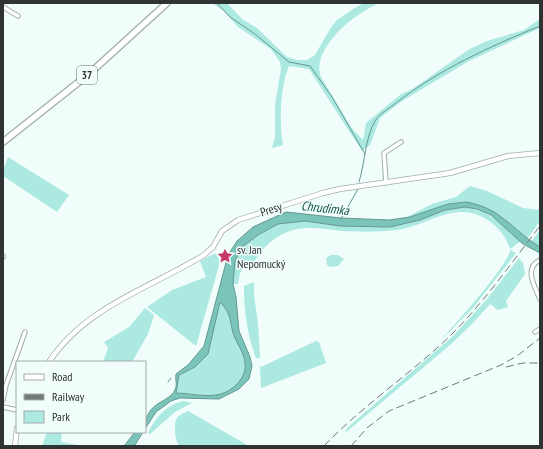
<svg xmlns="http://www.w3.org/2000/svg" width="543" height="449" font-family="'PT Sans Narrow',sans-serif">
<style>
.green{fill:#abe9e1}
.water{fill:#7bc4ba;stroke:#649892;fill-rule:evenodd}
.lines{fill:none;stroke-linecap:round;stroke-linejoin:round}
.stream{stroke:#649892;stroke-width:1}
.minor-casing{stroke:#a1aeac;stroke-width:5.5}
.tertiary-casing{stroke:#a1aeac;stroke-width:6}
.primary-casing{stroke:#a1aeac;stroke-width:8}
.minor{stroke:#fff;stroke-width:3.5}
.tertiary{stroke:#fff;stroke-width:4.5}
.primary{stroke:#fff;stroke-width:5.5}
.rail{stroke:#727978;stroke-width:1;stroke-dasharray:8 4;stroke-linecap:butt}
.labels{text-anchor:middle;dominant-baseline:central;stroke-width:3;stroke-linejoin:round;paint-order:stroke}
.shield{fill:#f0fdfb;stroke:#69706f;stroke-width:1}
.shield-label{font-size:11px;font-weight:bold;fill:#2f3333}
.street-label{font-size:12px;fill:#2f3333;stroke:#f0fdfb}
.poi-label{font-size:12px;fill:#2f3333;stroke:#f0fdfb;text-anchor:start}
.water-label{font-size:13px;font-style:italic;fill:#12514b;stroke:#f0fdfb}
</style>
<rect width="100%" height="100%" fill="#f0fdfb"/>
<!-- green -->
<path class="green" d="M212,3h15l15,16 15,9 30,29 10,3h10l8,-5 15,-26 7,-9 16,-11 11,-6h17c-25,8 -71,46 -60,74l30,50 12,13 3,-17 34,-28 14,-7 54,-38 19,-9 37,-11 16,-11v9l-71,33 -67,40 -22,17 -10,27 -8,6 -53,-82 -20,-3c-9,20 -10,58 -6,79l-11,3 3,-10v-33l6,-36 -1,-7 -9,-13 -33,-22 -14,-16z
M8,157l61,38 -12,17 -54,-36v-6z
M470,186l17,5 36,17 17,2v11l-13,18 -25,-23 -36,-14 -61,16 27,-14 24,-7z
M465,207c26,4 37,18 56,34l-11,8c-5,-17 -20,-31 -38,-36 -26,-6 -50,14 -76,17 -17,2 -37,2 -54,1 -16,-2 -33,-5 -49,-1 -12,3 -26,13 -34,24 -4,5 -3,8 -9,11l-5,-3 -5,11 -2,11h-5l2,-23 7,-14 16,-12 20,-11 27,-3 35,5 50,1 30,-7 25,-10z
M540,230v17l-9,-5z
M510,250l6,3 -44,56 -33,33c12,-13 70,-77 71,-92z
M216,253l4,9 -24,84 -49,-39 25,-17 34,-13 -6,-16z
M331,255h7l6,4 -6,7 -8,1 -3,-2 -1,-7z
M519,258l4,5 2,11 -19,27 2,6 -10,3 -8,-6 -17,19 -24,23 -104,87 2,-5 106,-92 34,-37z
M254,282v13l4,28 2,35h-4c-9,-24 -12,-47 -12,-72z
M220,301c14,16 8,20 15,36 4,9 9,16 10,26 3,16 -14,30 -28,32 -14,2 -28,-3 -41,-2l3,-18 16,-8 13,-13z
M145,308l9,7 -6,19 -16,28h-29l5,-14 -4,-6 25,-15z
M316,341l3,1 7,21 -65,25 -1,-23 1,2z
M184,401l8,2 -17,9 -25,22 -2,-1c7,-15 19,-29 36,-32z
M188,411l61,35h-70c-4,-7 -6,-22 -2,-28 3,-4 8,-5 11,-7z
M47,432h15l-1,10 22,4h-41z"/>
<!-- water -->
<path class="water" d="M466,202c36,6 46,28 74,45v6l-17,-9 -32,-29 -14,-6 -12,-2 -20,3 -25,10 -30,7 -50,-1 -35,-5 -27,3 -20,11 -16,12 -7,14 -2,23 3,13 3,34 11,26 2,9 -3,13 -10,10 -20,10 -39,-1 -9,3 -15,11 -11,17c0,-30 27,-25 31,-42 1,-4 -1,-8 0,-13l12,-9 16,-19 24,-91 9,-14 16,-14 33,-15 55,6 48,2 21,-3 38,-13zM220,302c14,15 8,19 15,36 4,8 9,16 10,25 2,16 -14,30 -29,32 -13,2 -27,-2 -40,-2l3,-18 16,-8 13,-13z
M135,432h8l-8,13 -11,1z"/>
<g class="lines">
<!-- stream -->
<path class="stream" d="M217,3l13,14 25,17 34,28 21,4 22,31 33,57
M359,182c6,-19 6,-44 16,-61 5,-8 14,-12 21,-18 44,-34 93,-56 144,-77
M341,219l17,-30
M168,382l3,-4"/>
<defs>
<path id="minor" d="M3,7l15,9
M386,183l-2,-30 17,-11
M3,257v-1
M540,260c-17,8 -5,27 0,39
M535,332l5,-3
M3,400l3,-15 19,-53
M3,407l14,3"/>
<path id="tertiary" d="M49,362c36,-55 101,-74 155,-107l9,-8 9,-16 16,-11 85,-27 17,-4 110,-16 58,-17 32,-3
M15,446l2,-18"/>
<path id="primary" d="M3,142l86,-68 78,-71"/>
</defs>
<!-- minor casing -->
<use href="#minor" class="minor-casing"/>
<!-- tertiary casing -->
<use href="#tertiary" class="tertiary-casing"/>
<!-- primary casing -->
<use href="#primary" class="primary-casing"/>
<!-- minor -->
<use href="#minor" class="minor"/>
<!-- tertiary -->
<use href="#tertiary" class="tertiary"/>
<!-- primary -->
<use href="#primary" class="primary"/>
<!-- rail -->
<path class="rail" d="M506,367l17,-4h17
M324,446c39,-41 88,-73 128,-112 33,-33 60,-72 88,-108
M351,446l16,-18 22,-17 112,-46 16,-9 23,-18"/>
</g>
<!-- icons -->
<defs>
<symbol id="sight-bare" viewBox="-9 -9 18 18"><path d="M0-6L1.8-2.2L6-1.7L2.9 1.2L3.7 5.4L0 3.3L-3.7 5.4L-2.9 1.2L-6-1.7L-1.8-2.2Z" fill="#c63866" stroke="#f0fdfb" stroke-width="2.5" paint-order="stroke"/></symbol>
</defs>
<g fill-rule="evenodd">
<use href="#sight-bare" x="214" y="245" width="22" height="22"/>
</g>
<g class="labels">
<!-- shield labels -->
<rect class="shield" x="77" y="66" width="20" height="18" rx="3"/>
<g class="shield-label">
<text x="87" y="75">37</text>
</g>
<!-- street labels -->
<g class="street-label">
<text transform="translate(271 209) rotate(-17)">Presy</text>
</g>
<!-- poi labels -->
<g class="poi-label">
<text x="237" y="249">sv. Jan<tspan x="237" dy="14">Nepomucký</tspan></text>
</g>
<!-- water labels -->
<g class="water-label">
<text transform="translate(325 208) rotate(6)">Chrudimka</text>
</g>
</g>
<!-- border -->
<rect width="543" height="449" fill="none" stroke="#2f3333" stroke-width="8"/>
<!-- legend -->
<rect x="16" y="361" width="130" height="72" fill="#f0fdfb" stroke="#a3acab"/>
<rect x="24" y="374" width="20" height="6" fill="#ffffff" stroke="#a3acab"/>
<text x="52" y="381" font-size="12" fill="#2f3333">Road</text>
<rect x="24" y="394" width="20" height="6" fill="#727978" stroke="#a3acab"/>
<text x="52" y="401" font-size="12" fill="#2f3333">Railway</text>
<rect x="24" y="411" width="20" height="12" fill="#abe9e1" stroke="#a3acab"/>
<text x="52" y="421" font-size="12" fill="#2f3333">Park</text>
</svg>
